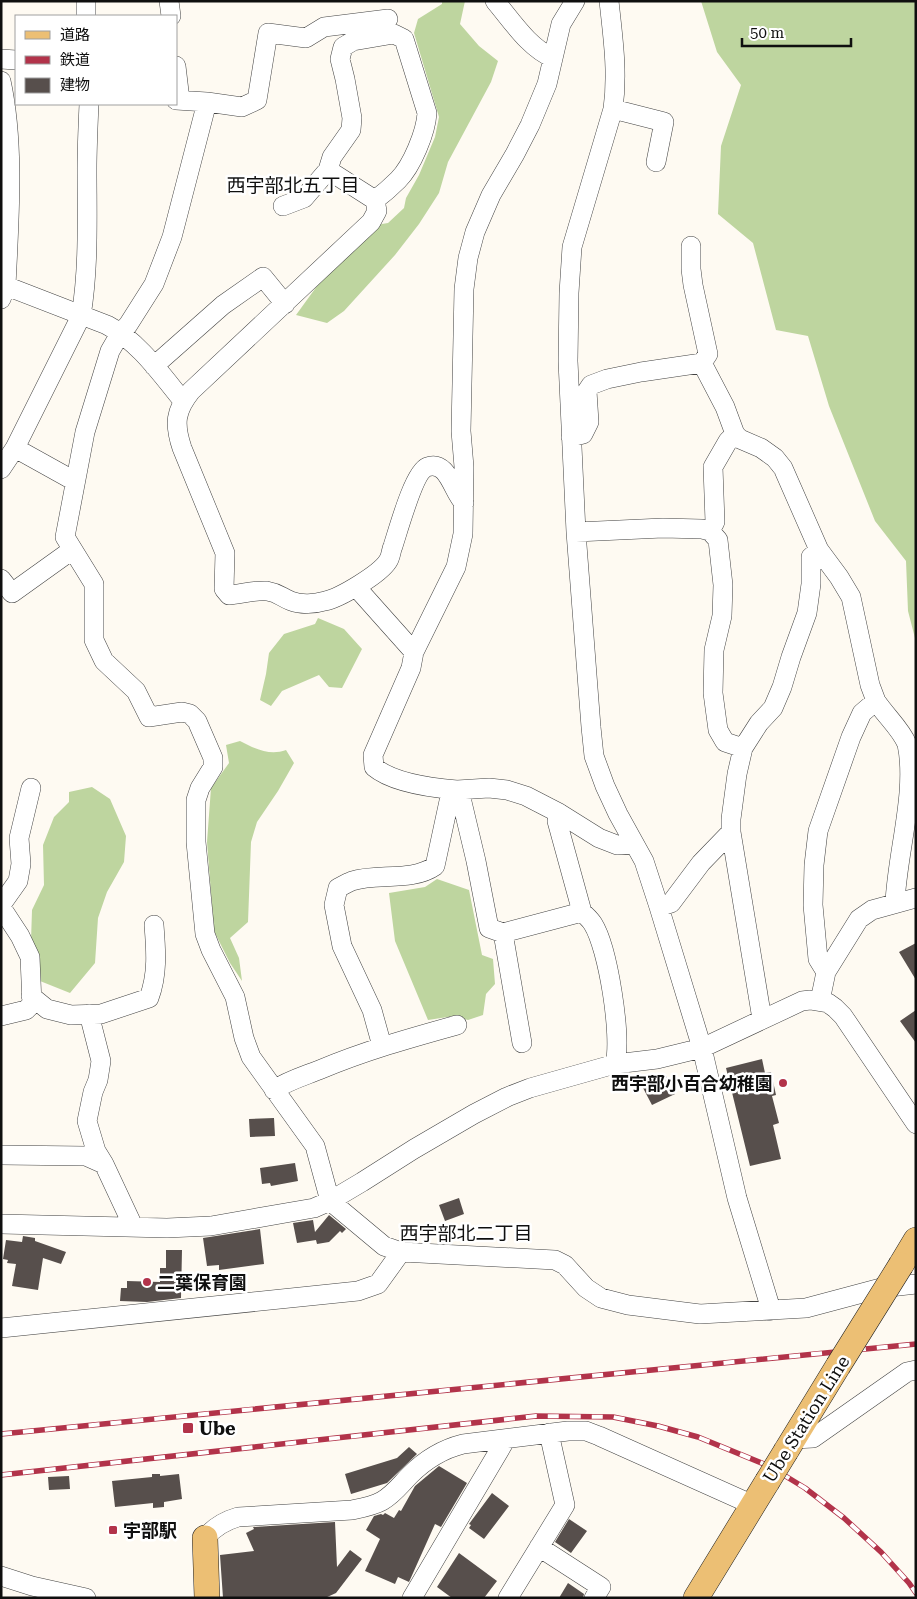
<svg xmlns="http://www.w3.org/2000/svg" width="917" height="1599" font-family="'Roboto Serif','Noto Sans JP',serif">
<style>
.forest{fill:#bed59f}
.building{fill:#574f4c}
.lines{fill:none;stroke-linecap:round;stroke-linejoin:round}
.minor-casing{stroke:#424242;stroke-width:20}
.major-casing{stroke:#202020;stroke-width:26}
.minor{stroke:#fff;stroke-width:19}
.major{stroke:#ecbf74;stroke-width:25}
.rail-casing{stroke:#b2334a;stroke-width:5.5}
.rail{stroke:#fff;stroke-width:4;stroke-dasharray:11;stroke-linecap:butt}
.major-bridge-casing{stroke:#202020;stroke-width:26;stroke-linecap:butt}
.major-bridge{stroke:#ecbf74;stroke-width:25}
.poi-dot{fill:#b2334a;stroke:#fff;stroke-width:2}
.labels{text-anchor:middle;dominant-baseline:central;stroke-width:5;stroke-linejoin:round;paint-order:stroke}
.poi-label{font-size:18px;font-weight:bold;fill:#0f0f0f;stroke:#fff;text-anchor:start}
.street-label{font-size:18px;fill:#0f0f0f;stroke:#fff}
.neighbourhood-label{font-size:19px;fill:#0f0f0f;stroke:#fff}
</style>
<rect width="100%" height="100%" fill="#fefaf2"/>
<!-- forest -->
<path class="forest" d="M442,1h23l-5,23 19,22 19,15 -7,21 -43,80 -9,31 -20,31 -24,31 -51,56 -17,12 -31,-8 29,-40 51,-50 12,-2 16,-15 2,-10 13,-23 16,-38 4,-20 -25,-84 4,-14 24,-15z
M701,1h215v641l-8,-31 -2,-50 -31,-40 -46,-115 -21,-70 -32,-6 -23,-87 -35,-29 3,-68 20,-61 -24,-33z
M318,618l26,11 18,20 -20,39 -13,-1 -10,-12 -37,16 -11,15 -11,-6 6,-26 3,-21 15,-19 31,-10z
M240,741c15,8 30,15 46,9l8,13 -16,28 -21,31 -6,20 -3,80 -18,16 9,20 3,23 -12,-18 -16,-32 -7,-89 4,-54 18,-25 -3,-18z
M92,787l18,12 16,37 -2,26 -17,30 -9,26 -3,45 -25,30 -30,-12 -9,-40 1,-31 12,-25 -1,-40 11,-28 15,-15v-10z
M437,879l32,11 13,65 11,4 2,25 -9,10 -3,21 -15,5 -14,-4 -26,4 -33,-79 -6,-48 36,-6z"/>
<!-- building -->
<path class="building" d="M916,943v37l-17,-28z
M916,1010v33l-16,-22z
M762,1059l3,14 6,-1 5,23 -4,1 7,27 -6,2 8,34 -31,7 -24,-98z
M666,1075l9,19 -23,11 -10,-19z
M274,1118l1,18 -25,1 -1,-18z
M295,1163l3,18 -27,5 -1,-3 -8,1 -2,-16z
M459,1198l5,16 -19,7 -6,-16z
M329,1215l17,14 -4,4 -2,-2 -11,11 -12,2 -1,-4 -19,3 -4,-20 20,-3 2,12z
M260,1229l4,35 -45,6v-5l-12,1 -4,-28z
M23,1236l12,2v3l31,11 -5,12 -18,-6 -5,32 -26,-4 4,-22 -9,-1 1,-3 -5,-1 3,-19 16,2z
M166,1250h16l-1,48 -34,4 -27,-1 1,-13h6v-7l33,1v-14h6z
M409,1447l8,7 -30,29 -36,11 -6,-20 52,-16z
M439,1466l28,17 -26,44 -6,-3 -26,58 -11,-5 -3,7 -30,-13 15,-32 -14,-9 8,-14 7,-2 2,1 2,-2 9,5 5,-8 2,1 14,-25z
M152,1474h8v2l19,-2 3,25 -18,3v5l-11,1v-5l-38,4 -3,-26 40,-4z
M69,1476l1,13 -21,1 -1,-13z
M492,1493l17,13 -25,33 -15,-11 2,-3 -2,-1z
M569,1519l18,12 -16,22 -16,-11z
M335,1522l2,45 13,-17 12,9 -26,34 -11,5h-102l-3,-43 34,-4 -8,-18 8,-4 -1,-2z
M459,1553l38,28 -13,17h-32l-15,-11z
M568,1583l16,11 -1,4h-24z"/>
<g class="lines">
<defs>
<path id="minor" d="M86,1v15
M169,1l2,15
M495,1c17,20 34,47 58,57
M609,1c4,37 9,71 4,108l-41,138 -3,46 -1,68 8,171 15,195 3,29 11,30 13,28 26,47 15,46 43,141 35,150 32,105v8
M1,59l15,1
M176,66l4,34
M1,81c14,64 8,140 5,205l-5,13
M176,100l31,2 35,5 15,-7 11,-67 38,5 18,-11 64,-8
M207,102l-35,135 -18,47 -26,41 -7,7 -11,19 -25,81 -20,105 29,47v56l10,21 32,30 13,26 33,-5 8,2 7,7 16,37v9l-13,21 -4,12v42l9,92 6,16 24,47 9,41 7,19 64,89 15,55 54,45 17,6 154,8 10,5 21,23 15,10 27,7 72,9 106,-6 75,-20 35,-4
M613,109l51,13 -8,40
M328,170l47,30
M283,206l21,-8 24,-28 4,-13 19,-27 1,-12 -7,-39 -5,-20 3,-12 10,-6 41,-7 10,5 23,74c-1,19 -15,53 -29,67 -7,7 -15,14 -23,20l2,11 -6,11 -180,169c-16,20 -17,33 -9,57l43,105 -1,36 5,6c12,-1 26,-5 38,-4 12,2 14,6 24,10 10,4 24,3 34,0 15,-3 55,-27 63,-40 3,-4 3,-11 5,-15 5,-15 21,-74 34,-79 21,-8 26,26 37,36
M691,246v23l2,16 15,69 -6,9 23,44 10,27 5,5 21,9 14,10 8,10 36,82 20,27 12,20 19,88 6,16 -14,12 -11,24 -33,94 -4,34 -1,40 5,54 8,13 -6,29
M1,284l106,41c31,16 54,49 76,76
M154,366l69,-61 40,-28 22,27
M571,437l12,-3 6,-12 -2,-31 4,-6 16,-6 34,-7 61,-9
M15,448l54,30 7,1
M1,469l14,-21 66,-132c8,-48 6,-98 6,-147 0,-21 1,-43 2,-65
M710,531l5,-9 -2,-55 15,-26 7,-7
M576,532l87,-4 39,1 8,2 8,9 5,45 -1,31 -8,34 -1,43 5,37 7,12 18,6
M1,579l11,14 60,-43
M356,587l58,65
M876,701c9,14 25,28 31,43 10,48 -10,109 -12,159
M559,813l-2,8 25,91c4,4 8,7 11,12 15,24 29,112 22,140
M1,905l17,-24 3,-17 -2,-26 12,-50
M1,907l19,29 10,21 2,47 -6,6 -25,6
M659,907l12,-4 30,-40 30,-31
M503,933l79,-21
M826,972l33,-53 13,-9 44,-12
M31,996l16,13 24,6 30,-1 48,-16c9,-24 7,-48 5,-73
M89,1014l12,47 -3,19 -5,12 -6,29 9,30 8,13 29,62
M762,1019l-31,-187v-13l6,-45 6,-26 16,-25 14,-15 9,-21 9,-30 16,-44 4,-29v-27l8,-7
M522,1043l-19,-110 -14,-5 -13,-67 -14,-59 -5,-12c-24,-2 -64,-7 -83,-23l-1,-12 38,-87 3,-16 42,-85 7,-33 1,-67 -3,-36 3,-142 4,-31 7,-26 16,-37 24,-41 15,-29 17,-41 14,-60 14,-23
M382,1046l-10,-36 -30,-64 -8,-41 4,-17c4,-2 9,-5 14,-7 25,-8 60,1 83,-15l14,-65 8,-11 32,-2 18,2 19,6 33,17 40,25 18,7 16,-1
M274,1090c13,-9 30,-14 45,-20 45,-19 91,-32 138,-45
M1,1155l85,1 18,8
M1,1224l166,4 44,-2 103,-18 16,-7 32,-19 52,-33 60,-35 33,-17 23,-9 85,-24 42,-5 45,-11 100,-47 8,-1 18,3 7,5 8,8 73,108
M1,1328l357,-37 20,-7 23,-32
M794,1439l19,-1 94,-66 9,-2
M205,1538c9,-11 19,-17 33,-21l114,-7c10,-2 21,-4 30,-9 12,-7 19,-17 28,-26 15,-15 33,-26 53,-31l105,-13h18l13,5 154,69
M539,1547l62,40 -7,11
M1,1576l31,10 54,12
M412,1598l94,-159
M508,1598l57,-93 -16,-72"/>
<path id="major" d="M901,1265l15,-25
M786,1451l52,-85
M205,1538l2,60
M696,1598l71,-116"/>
</defs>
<!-- minor casing -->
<use href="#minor" class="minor-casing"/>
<!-- major casing -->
<use href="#major" class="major-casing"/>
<!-- minor -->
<use href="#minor" class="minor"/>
<!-- major -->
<use href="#major" class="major"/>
<defs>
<path id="rail" d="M1,1434l915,-90
M1,1475l535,-59 77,1 45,9 40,11 71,29 36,22 39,30 37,34 28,31 7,10"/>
</defs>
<!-- rail casing -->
<use href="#rail" class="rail-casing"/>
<!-- rail -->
<use href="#rail" class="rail"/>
<defs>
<path id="major-bridge" d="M838,1366l63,-101
M767,1482l19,-31"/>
</defs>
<!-- major-bridge casing -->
<use href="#major-bridge" class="major-bridge-casing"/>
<!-- major-bridge -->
<use href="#major-bridge" class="major-bridge"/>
</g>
<!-- markers -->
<g class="poi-dot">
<circle cx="783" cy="1083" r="5"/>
<circle cx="147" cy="1282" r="5"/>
<rect x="182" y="1422" width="12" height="12" rx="2.5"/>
<rect x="108" y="1525" width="10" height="10" rx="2.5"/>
</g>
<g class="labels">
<!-- poi labels -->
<g class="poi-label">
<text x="773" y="1083" text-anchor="end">西宇部小百合幼稚園</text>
<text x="157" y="1282">二葉保育園</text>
<text x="199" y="1428">Ube</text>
<text x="123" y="1530">宇部駅</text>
</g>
<!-- street labels -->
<g class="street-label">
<text transform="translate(806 1419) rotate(-58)">Ube Station Line</text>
</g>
<!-- neighbourhood labels -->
<g class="neighbourhood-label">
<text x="293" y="185">西宇部北五丁目</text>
<text x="466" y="1233">西宇部北二丁目</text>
</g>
</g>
<!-- border -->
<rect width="917" height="1599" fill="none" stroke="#0f0f0f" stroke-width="5"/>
<!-- legend -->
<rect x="15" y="15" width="162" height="90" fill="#ffffff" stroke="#9f9f9f"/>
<rect x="25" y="31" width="25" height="8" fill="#ecbf74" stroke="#9f9f9f"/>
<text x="60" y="40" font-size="15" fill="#0f0f0f">道路</text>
<rect x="25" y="56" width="25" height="8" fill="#b2334a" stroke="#9f9f9f"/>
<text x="60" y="65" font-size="15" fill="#0f0f0f">鉄道</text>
<rect x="25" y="78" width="25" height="15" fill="#574f4c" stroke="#9f9f9f"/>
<text x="60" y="90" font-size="15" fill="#0f0f0f">建物</text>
<!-- scale -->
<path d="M742 38v8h109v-8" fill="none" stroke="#0f0f0f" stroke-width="2.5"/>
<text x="750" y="38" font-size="15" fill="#0f0f0f" stroke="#ffffff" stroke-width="4" paint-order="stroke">50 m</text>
</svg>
